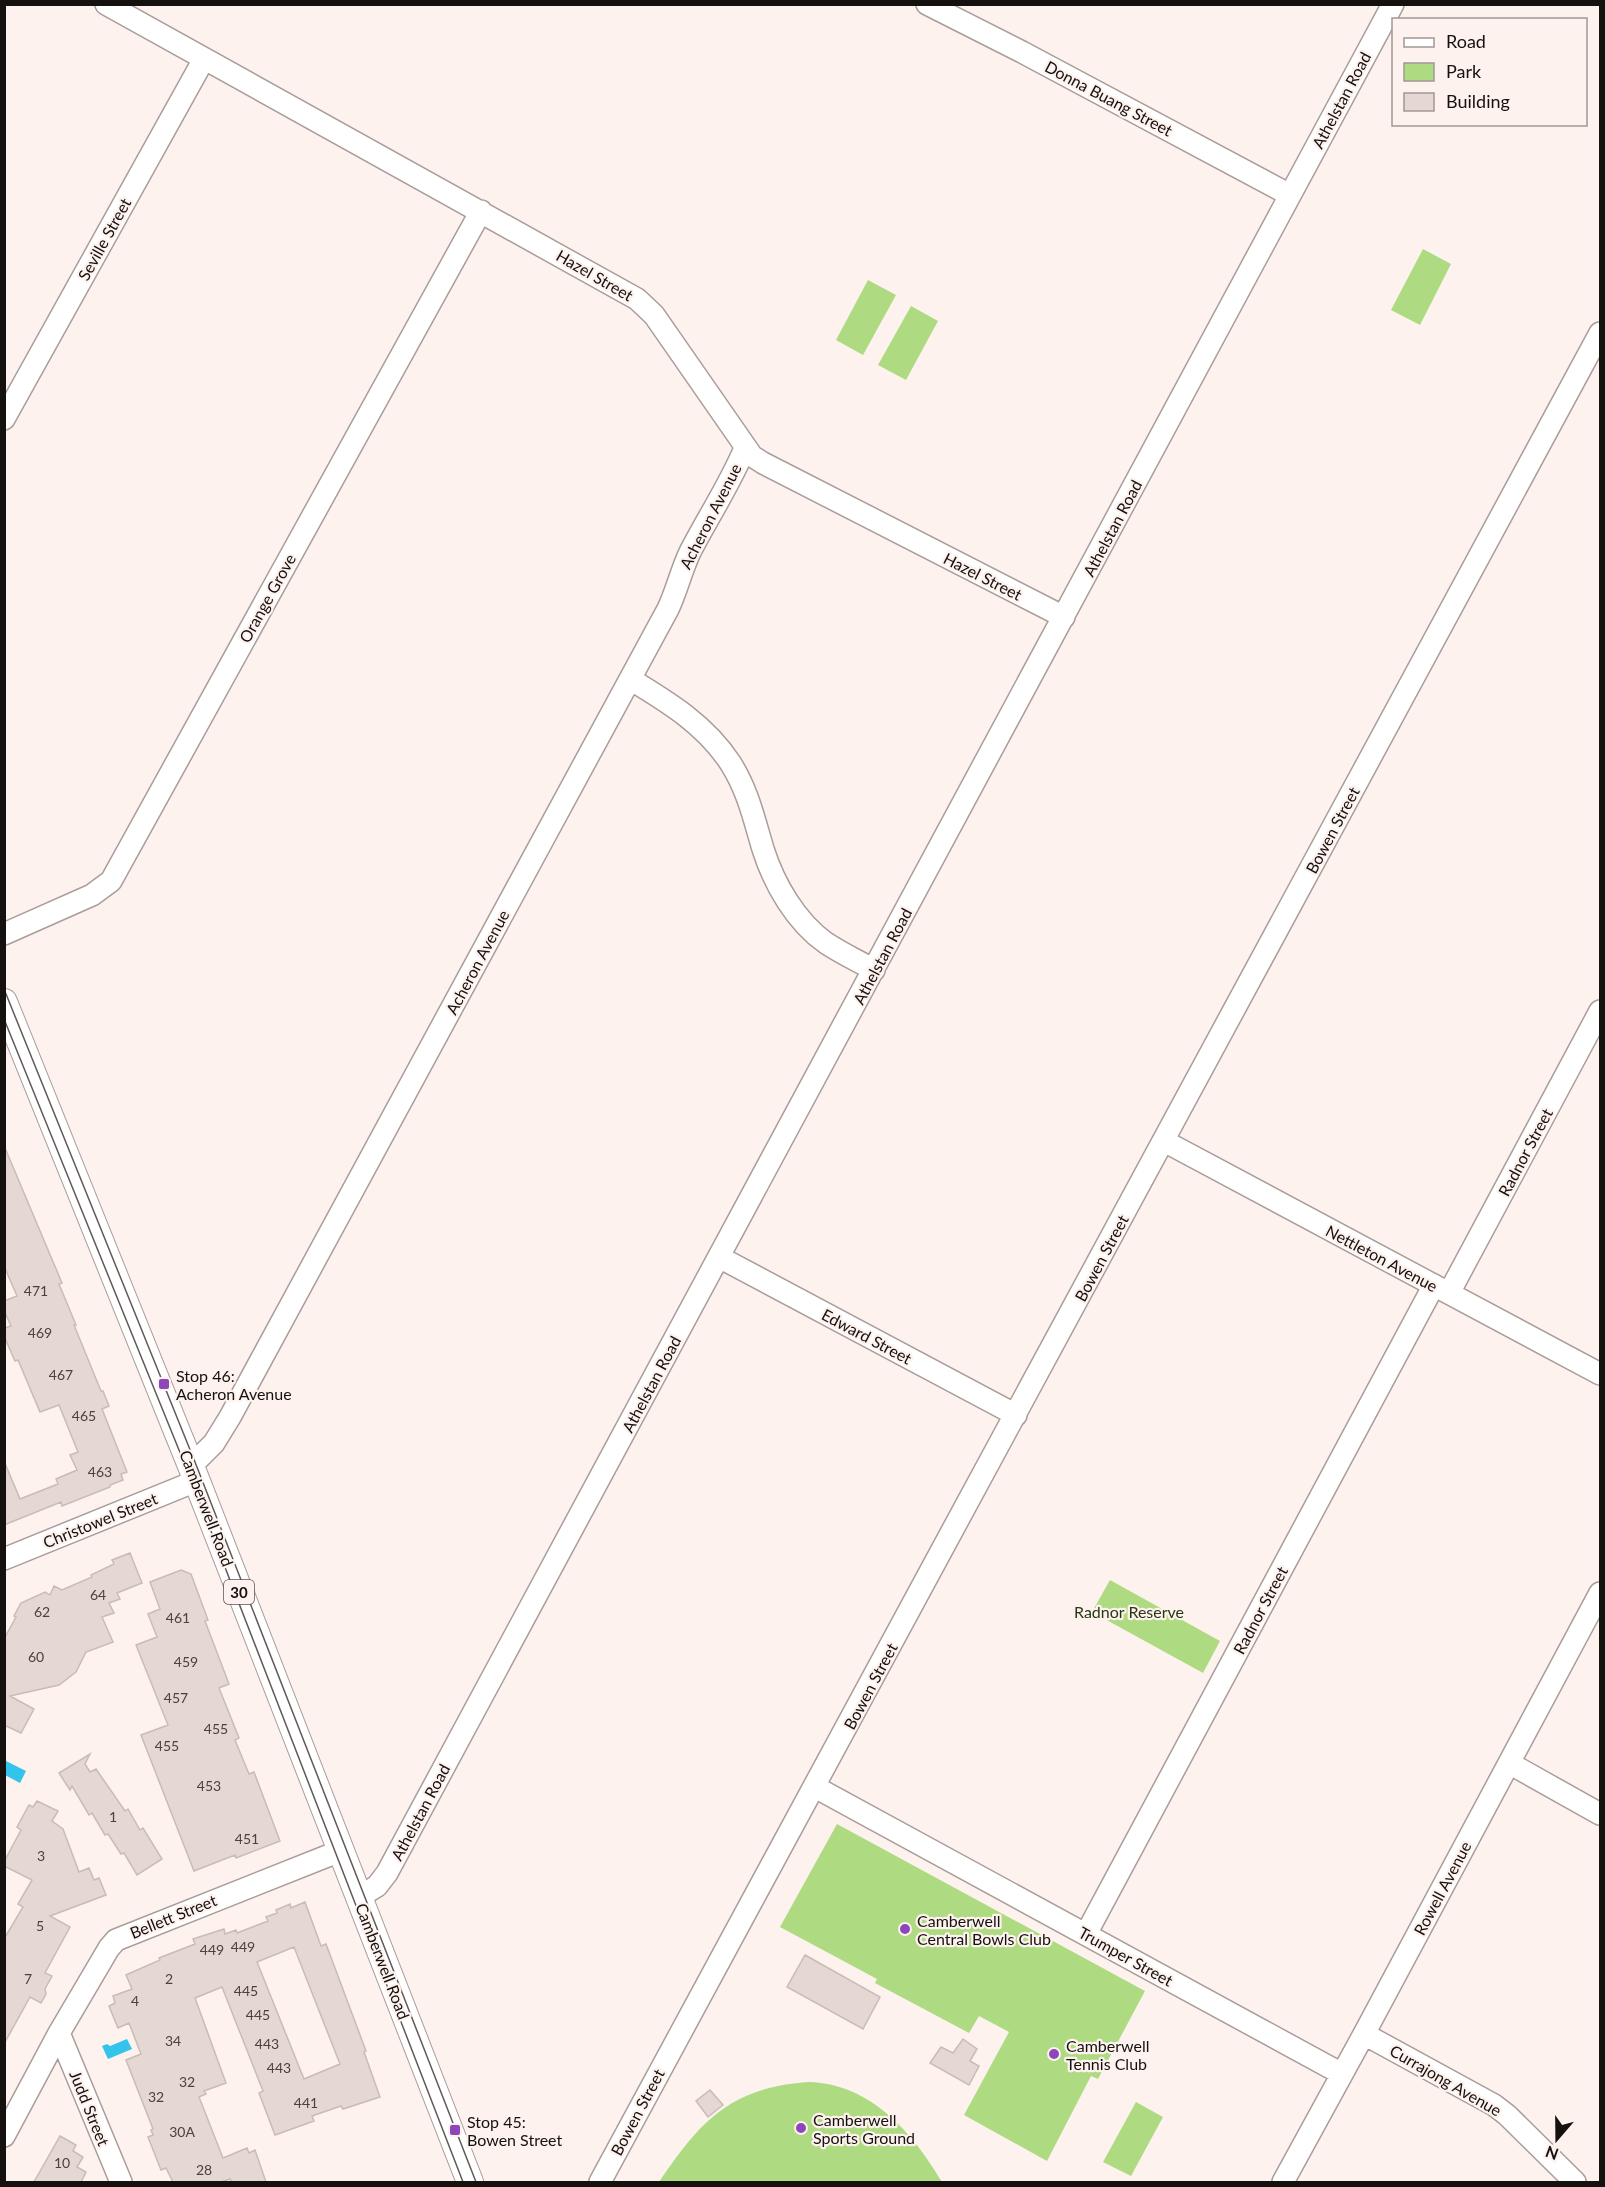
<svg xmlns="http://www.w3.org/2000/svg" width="1605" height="2187" font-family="Lato,sans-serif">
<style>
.green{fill:#aedb82}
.water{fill:#33c4ec}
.building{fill:#e5d7d2;stroke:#c9bbb7;stroke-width:1.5;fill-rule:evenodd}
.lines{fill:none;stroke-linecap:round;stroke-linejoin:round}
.minor-casing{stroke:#aa9d99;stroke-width:24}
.major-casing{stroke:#aa9d99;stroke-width:28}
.minor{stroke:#fff;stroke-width:21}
.major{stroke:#fff;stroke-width:26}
.tram{stroke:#615a58;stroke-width:1.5}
.poi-dot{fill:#8d47ba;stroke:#fdf2ee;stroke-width:2}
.labels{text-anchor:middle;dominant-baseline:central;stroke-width:4.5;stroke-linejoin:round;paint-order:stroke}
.number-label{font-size:14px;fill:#494240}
.shield{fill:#fdf2ee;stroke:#5b5452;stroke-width:1.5}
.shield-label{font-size:15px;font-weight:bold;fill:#15110f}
.street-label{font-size:16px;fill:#15110f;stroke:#fdf2ee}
.poi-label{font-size:16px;fill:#15110f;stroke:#fdf2ee;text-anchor:start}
.park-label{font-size:16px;fill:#273813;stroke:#fdf2ee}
</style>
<rect width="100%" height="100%" fill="#fdf2ee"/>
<!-- green -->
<path class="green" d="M1423,249l28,15 -31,61 -29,-15z
M868,280l28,15 -33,60 -27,-15z
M911,306l27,15 -32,59 -28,-15z
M1110,1580l110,61 -17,32 -111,-61z
M837,1824l308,167 -47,88 -7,-3 -44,85 -83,-46 45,-83 -30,-16 -10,17 -94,-50 2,-4 -97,-52z
M809,2082c62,2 104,51 133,100h-283c41,-61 72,-95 150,-100z
M1136,2102l27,15 -32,59 -28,-14z"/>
<!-- water -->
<path class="water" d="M4,1760l22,11 -6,12 -15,-8z
M127,2039l5,10 -24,10 -6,-13 5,-2 3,2z"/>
<!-- building -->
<path class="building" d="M5,1148l57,135 -3,1 17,41h-2l27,66h2l6,15 -7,3 25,63 -6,2 2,6 -13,5v2l-48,19 -1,-4 -57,23v-64l16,38 38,-15 -2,-5 21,-9 -7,-15 8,-3 -19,-47 -19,7 -22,-52 -3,1 -11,-25v-8l7,-2 -7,-16v-9l13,-5 -13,-30z
M130,1553l12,30 -25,10 3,6 -11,4 5,10 -12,4 11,25 -27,10 -10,20 -17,13 -49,11 24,13 -13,24 -17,-8v-86l12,-22 -2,-1 7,-13 24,-11 5,3 4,-9 8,4 30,-13 -1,-2 23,-11 -2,-4z
M181,1570l10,4 17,46 -3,1 24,63 -10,4 20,50 -4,2 14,34 5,-2 26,69 -44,17 -1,-3 -41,16 -53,-136 27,-10 -32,-80 21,-8 -9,-23 12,-5 -10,-27z
M90,1754l-5,10 5,8 6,-3 29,42 3,-2 12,21 3,-2 19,31 -25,16 -13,-22 -3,1 -13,-20 -3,1 -13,-22 -3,2 -17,-29 -2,4 -11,-17z
M37,1801l21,10 -6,10 11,8 16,43 10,-4 5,12 5,-2 7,17 -56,21 20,11 -25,46 7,3 -7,13 1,5 -5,9 -11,-6 -26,47v-105l19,-32 -5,-3 14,-24 -28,-14v-4l17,-32 -4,-3 12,-22 4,2z
M305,1902l16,44 5,-2 40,107 -2,1 16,45 -37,12 -2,-3 -29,10 2,5 -39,14 -16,-42 4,-2 -41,-104 -27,11 31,85 -22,8 2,3 -7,3 24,61 24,-10 2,5 6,-3 11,32h-34l-2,-3 -9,3h-48l-7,-14 -5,2 -13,-33 5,-2 -2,-5 2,-1 -27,-69 15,-6 -12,-31 -11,5 -9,-22 6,-3 -2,-7 19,-7 -6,-14 34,-15 -1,-2 36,-14 -2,-5 31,-10 1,5 11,-4 1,3 31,-12 -2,-4 11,-4 -1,-3 14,-6 1,4zM294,1947l46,117 -36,15 -47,-117z
M805,1955l75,42 -17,32 -76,-42z
M963,2039l14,10 -7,12 9,5 -10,19 -39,-22 11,-16 12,6z
M710,2090l13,15 -15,12 -12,-16z
M60,2136l16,9 -3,6 10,6 -6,10 9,5 -5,10h-47z"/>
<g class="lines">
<defs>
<path id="minor" d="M106,4l531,295 17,16 98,141 11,7 301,154
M927,4l95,48 268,143
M4,419l200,-360
M630,679c38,23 76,46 101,85 17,27 23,55 32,85 11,35 33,73 63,94 15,10 32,18 48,27
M4,934l88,-39 19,-14 370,-670
M1164,1141l436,233
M719,1257l297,158
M1449,1293l151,-282
M191,1466l23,-23 16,-26 438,-808c9,-19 13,-38 22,-57 18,-35 40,-68 55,-104
M4,1559l192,-78
M1509,1763l91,51
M815,1787l527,287
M359,1897l18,-11 10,-13 1006,-1869
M1086,1934l348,-649
M59,2033l62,149
M1364,2034l130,71 13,10 68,67
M4,2136l55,-103 50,-85 7,-8 224,-89
M600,2182l1000,-1849
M1283,2182l81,-148 236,-441"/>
<path id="major" d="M4,1002l187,464 279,716"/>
</defs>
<!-- minor casing -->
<use href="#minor" class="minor-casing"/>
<!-- major casing -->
<use href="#major" class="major-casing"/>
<!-- minor -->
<use href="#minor" class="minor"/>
<!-- major -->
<use href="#major" class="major"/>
<!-- tram -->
<path class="tram" d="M4,989l191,473 281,720
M4,1019l188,463 271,700"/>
</g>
<!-- markers -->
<g class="poi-dot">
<rect x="158" y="1378" width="12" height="12" rx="3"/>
<circle cx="905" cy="1929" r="6"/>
<circle cx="1054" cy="2054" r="6"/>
<circle cx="801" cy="2128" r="6"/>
<rect x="449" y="2124" width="12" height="12" rx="3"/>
</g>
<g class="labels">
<!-- number labels -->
<g class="number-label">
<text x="36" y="1290">471</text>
<text x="40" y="1332">469</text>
<text x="61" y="1374">467</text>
<text x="84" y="1415">465</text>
<text x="100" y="1471">463</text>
<text x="98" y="1594">64</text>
<text x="42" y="1611">62</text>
<text x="178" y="1617">461</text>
<text x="36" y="1656">60</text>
<text x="186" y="1661">459</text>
<text x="176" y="1697">457</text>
<text x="216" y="1728">455</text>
<text x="167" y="1745">455</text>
<text x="209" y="1785">453</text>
<text x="113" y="1816">1</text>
<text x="247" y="1838">451</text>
<text x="41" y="1855">3</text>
<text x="40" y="1925">5</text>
<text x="243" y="1946">449</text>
<text x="212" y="1949">449</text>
<text x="28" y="1978">7</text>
<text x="169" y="1978">2</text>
<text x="246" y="1990">445</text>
<text x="135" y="2000">4</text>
<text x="258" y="2014">445</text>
<text x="173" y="2040">34</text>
<text x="267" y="2043">443</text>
<text x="279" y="2067">443</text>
<text x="187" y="2081">32</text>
<text x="156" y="2096">32</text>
<text x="306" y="2102">441</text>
<text x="182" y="2131">30A</text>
<text x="62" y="2162">10</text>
<text x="204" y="2169">28</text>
</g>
<!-- shield labels -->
<rect class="shield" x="224" y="1580" width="30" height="24" rx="4.5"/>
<g class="shield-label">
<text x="239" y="1592">30</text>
</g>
<!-- street labels -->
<g class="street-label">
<text transform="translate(1109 98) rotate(28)">Donna Buang Street</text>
<text transform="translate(1341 100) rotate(-62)">Athelstan Road</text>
<text transform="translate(104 239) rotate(-61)">Seville Street</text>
<text transform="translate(595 275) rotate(30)">Hazel Street</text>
<text transform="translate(710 516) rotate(-63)">Acheron Avenue</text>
<text transform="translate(1112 528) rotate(-62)">Athelstan Road</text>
<text transform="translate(983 576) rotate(27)">Hazel Street</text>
<text transform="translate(267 598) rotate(-61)">Orange Grove</text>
<text transform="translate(1332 830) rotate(-62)">Bowen Street</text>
<text transform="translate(882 956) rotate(-62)">Athelstan Road</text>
<text transform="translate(477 962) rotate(-62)">Acheron Avenue</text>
<text transform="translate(1525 1152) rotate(-62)">Radnor Street</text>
<text transform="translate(1101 1258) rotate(-62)">Bowen Street</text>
<text transform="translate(1382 1258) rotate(28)">Nettleton Avenue</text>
<text transform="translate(867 1336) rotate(28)">Edward Street</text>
<text transform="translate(651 1384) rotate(-62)">Athelstan Road</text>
<text transform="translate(207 1508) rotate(69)">Camberwell Road</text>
<text transform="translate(100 1520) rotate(-22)">Christowel Street</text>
<text transform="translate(1260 1610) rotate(-62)">Radnor Street</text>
<text transform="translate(870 1686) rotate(-62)">Bowen Street</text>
<text transform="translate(420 1812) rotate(-62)">Athelstan Road</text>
<text transform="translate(1442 1888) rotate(-62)">Rowell Avenue</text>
<text transform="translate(173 1916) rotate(-22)">Bellett Street</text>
<text transform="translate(1126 1956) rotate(29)">Trumper Street</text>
<text transform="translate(383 1961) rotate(69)">Camberwell Road</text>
<text transform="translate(1446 2080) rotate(30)">Currajong Avenue</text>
<text transform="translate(90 2108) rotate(68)">Judd Street</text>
<text transform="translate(637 2112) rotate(-62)">Bowen Street</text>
</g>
<!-- poi labels -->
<g class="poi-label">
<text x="176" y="1375">Stop 46:<tspan x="176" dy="18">Acheron Avenue</tspan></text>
<text x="917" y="1920">Camberwell<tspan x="917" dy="18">Central Bowls Club</tspan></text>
<text x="1066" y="2045">Camberwell<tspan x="1066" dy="18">Tennis Club</tspan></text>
<text x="813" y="2119">Camberwell<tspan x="813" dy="18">Sports Ground</tspan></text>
<text x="467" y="2121">Stop 45:<tspan x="467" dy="18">Bowen Street</tspan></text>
</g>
<!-- park labels -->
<g class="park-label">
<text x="1129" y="1611">Radnor Reserve</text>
</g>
</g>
<!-- border -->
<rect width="1605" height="2187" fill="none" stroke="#15110f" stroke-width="12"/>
<!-- legend -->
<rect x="1392" y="18" width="195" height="108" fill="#fdf2ee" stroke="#a09895" stroke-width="1.5"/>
<rect x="1404" y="38" width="30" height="9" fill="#ffffff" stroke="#a09895" stroke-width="1.5"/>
<text x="1446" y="48" font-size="18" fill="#15110f">Road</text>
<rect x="1404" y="63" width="30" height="18" fill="#aedb82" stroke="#a09895" stroke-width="1.5"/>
<text x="1446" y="78" font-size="18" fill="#15110f">Park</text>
<rect x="1404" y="93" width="30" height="18" fill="#e5d7d2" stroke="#a09895" stroke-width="1.5"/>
<text x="1446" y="108" font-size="18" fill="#15110f">Building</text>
<!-- north arrow -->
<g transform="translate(1557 2139) rotate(200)" stroke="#fdf2ee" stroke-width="4.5" paint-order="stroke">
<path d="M0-4.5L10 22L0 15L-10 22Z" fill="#15110f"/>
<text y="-9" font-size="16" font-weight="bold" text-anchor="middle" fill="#15110f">N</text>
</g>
</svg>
